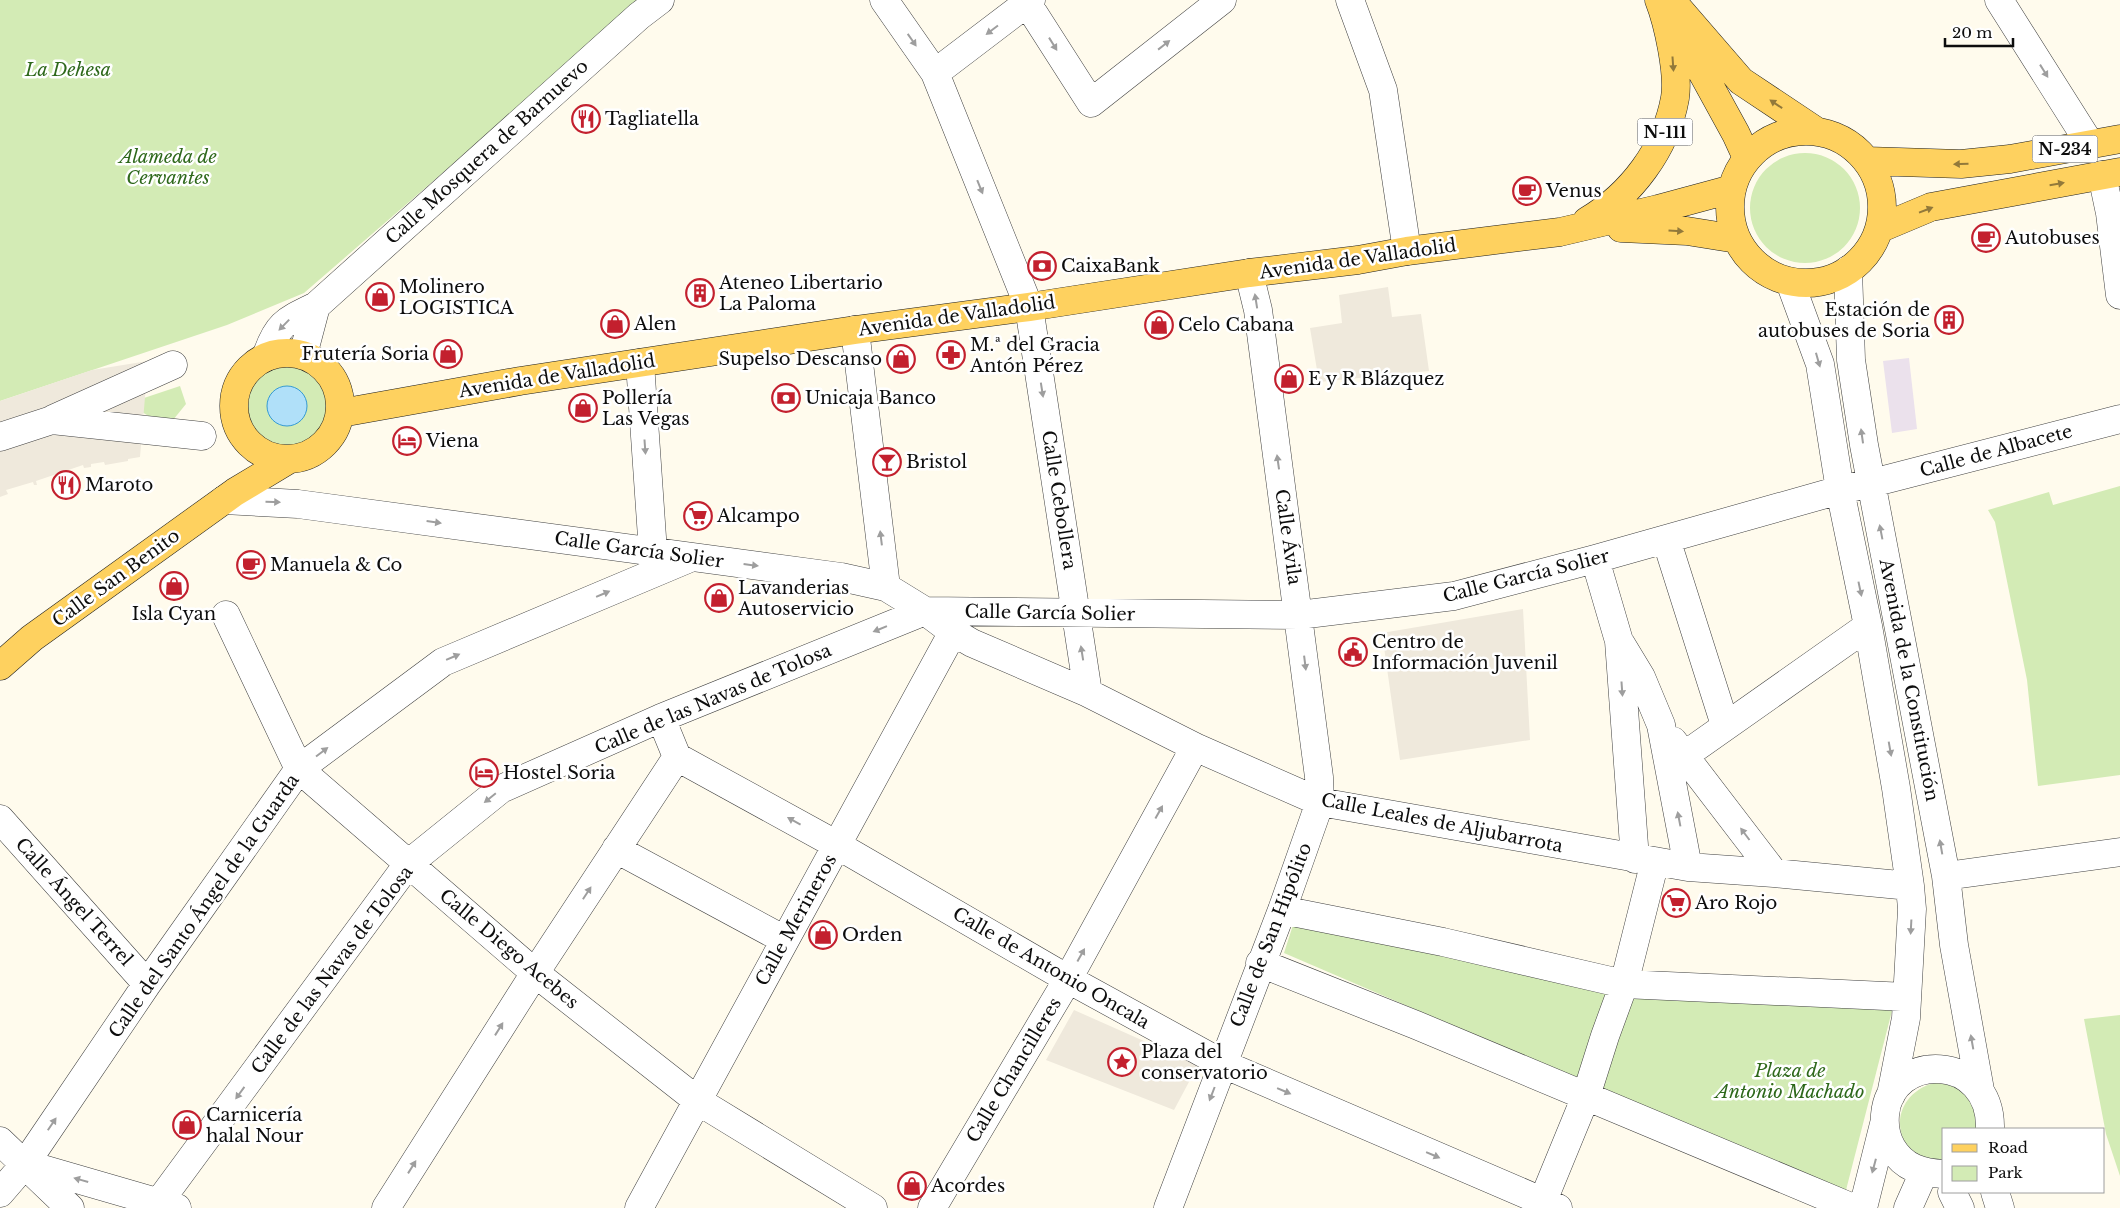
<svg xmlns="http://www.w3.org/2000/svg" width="2120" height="1208" font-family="'Libre Baskerville',serif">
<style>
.industrial{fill:#ebe1ec}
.green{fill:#d3ebb5}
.plaza{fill:#efe9dc}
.water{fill:#b0e0f9;stroke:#349ad3}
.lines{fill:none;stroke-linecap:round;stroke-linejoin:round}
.minor-casing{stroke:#404040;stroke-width:29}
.major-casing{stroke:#1e1e1e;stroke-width:29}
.minor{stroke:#fff;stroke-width:28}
.major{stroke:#fed15f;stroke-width:28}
.oneway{fill:#9e9e9e}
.oneway2{fill:#92793a}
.labels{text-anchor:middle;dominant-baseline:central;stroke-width:5;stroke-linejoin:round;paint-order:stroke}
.shield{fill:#fff;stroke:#565656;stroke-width:1}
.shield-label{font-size:16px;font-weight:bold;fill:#0d0d0d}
.park-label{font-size:18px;font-style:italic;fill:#2e681b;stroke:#fff}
.poi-label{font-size:18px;fill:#0d0d0d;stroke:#fff;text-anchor:start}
.street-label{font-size:18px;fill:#0d0d0d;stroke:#fff}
</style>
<rect width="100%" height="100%" fill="#fffbed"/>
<!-- industrial -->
<path class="industrial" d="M1909,358l8,71 -25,4 -9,-72z"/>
<!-- green -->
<path class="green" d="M0,0h642l-338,293 -77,32 -227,76z
M1750 208a55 55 0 1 1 110 0a55 55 0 1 1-110 0Z
M248 406a39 39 0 1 1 78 0a39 39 0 1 1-78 0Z
M180,386l6,18 -13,16 -10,4 -23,-13 -8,-9z
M2120,486v289l-82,11 -11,-106 -32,-158 -7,-12 61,-18 4,13z
M1293,925l326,68 275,10 -49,191 -561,-241z
M2120,1015v161l-14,-42 -22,-115z
M1933,1083c29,0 46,17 43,46h-32v30c-48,8 -64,-59 -11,-76z"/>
<!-- plaza -->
<path class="plaza" d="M1388,287l4,30 29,-3 8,57 -110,11 -9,-54 32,-5 -3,-28z
M148,361l-8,96 -12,2v2l-23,4 -1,-3 -13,2v3l-7,1 -1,-3 -47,16 1,4h-3l-1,-3 -27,8 2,4 -8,3v-96l92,-31z
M1523,609l7,131 -130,20 -18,-127z
M1074,1010l124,55 -24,45 -128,-50z"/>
<!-- water -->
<path class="water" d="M267 406a20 20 0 1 1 40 0a20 20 0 1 1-40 0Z"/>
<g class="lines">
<defs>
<path id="minor" d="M884,0l51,73 94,234 59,386
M1350,0l33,90 24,161
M1999,0l91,144
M1027,3l64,100 131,-103
M935,73l96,-73
M2102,175l8,38 10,82
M1848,270l3,90 13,85 82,431 8,69 26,145
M1790,282l30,82 20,126 28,136 28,162 14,98 2,23 -6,109 -15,77
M855,330l31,257
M303,355l13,-49
M266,357c11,-33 19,-36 50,-51l323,-290 21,-16
M640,363l13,189
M53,419l120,-54
M0,437l52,-17 150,16
M224,500l74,4 543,73 45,10 39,24 28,21 19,11 116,50 107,54 125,55 368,65 86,6 136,13
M1666,539l59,186
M1595,559l24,82 16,218
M226,615l73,154 236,204 163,128 175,107
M1621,644l20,33 20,48 27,142
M661,718l16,39 160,88 231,134 155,85 335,144
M1673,741l101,132
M1685,755l183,-129
M0,819l147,165
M616,849l169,91
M1946,876l174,-24
M1282,910l161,32 181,42 283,13
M1260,963l156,62 437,183
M0,1141l70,67
M25,1164l152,44
M1944,1174c-22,-1 -40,-6 -52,-26 -6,-10 -8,-21 -7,-33 5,-64 107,-63 105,14
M1952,1192l8,16
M1995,1192l5,16
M0,1193l25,-29 122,-180 152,-215 144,-107 247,-104
M159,1202l249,-338 93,-75 160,-71 264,-107 374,4 155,-19 141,-37 245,-69 32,-7 248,-64
M386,1208l149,-235 142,-216
M639,1208l314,-576
M932,1208l136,-229 127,-232
M1168,1208l114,-298 38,-108 -1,-25 -61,-467 -9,-37
M1540,1208l46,-112 19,-60 19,-52 31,-123
M1863,1208l21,-84
M1908,1208l16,-36"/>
<path id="major" d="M1671,0l70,81 75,50
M1674,21l62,113 11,24
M1730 207a76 76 0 1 1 152 0a76 76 0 1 1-152 0Z
M1867,161l94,3 49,-5 110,-20
M1587,221c44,-26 79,-72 88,-123 4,-25 -7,-75 -16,-98
M1621,228l66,3 50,8
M1881,228l50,-21 189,-35
M234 406a53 53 0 1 1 106 0a53 53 0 1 1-106 0Z
M341,413l179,-32 335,-51 174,-23 220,-34 109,-13 49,-9 153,-19 98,-23 74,-20
M0,666l32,-28 203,-146 53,-32"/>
</defs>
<!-- minor casing -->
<use href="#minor" class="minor-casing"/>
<!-- major casing -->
<use href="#major" class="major-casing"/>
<!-- minor -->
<use href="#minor" class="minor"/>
<!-- major -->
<use href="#major" class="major"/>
</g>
<!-- one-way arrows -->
<defs><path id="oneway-solid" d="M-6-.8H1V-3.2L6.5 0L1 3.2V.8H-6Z" transform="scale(1.25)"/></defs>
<g class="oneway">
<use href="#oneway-solid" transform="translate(992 30) rotate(143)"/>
<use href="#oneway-solid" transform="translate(912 40) rotate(55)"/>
<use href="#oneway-solid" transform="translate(1053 44) rotate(58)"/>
<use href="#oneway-solid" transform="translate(1164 45) rotate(-38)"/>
<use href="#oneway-solid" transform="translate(2044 71) rotate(58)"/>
<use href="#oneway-solid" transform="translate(980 187) rotate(68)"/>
<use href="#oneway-solid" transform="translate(1256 301) rotate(-99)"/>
<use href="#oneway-solid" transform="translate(284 325) rotate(134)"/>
<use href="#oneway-solid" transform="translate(1818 360) rotate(74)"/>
<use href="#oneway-solid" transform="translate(1042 390) rotate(81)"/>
<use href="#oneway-solid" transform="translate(1862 436) rotate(-98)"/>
<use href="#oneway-solid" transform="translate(645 447) rotate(86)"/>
<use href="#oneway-solid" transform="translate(1278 462) rotate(-98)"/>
<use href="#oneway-solid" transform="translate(273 502) rotate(2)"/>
<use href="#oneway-solid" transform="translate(434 522) rotate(8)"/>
<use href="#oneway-solid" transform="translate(1881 532) rotate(-101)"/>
<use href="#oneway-solid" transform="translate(881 538) rotate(-97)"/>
<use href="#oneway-solid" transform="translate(751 565) rotate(7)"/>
<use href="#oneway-solid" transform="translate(1860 589) rotate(78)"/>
<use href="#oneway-solid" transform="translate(603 594) rotate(-23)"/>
<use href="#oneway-solid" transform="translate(880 629) rotate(158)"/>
<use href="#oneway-solid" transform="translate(1082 653) rotate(-99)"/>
<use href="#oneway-solid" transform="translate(453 657) rotate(-23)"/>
<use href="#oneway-solid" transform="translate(1305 663) rotate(83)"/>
<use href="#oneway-solid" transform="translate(1622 689) rotate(86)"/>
<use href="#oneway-solid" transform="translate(1890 749) rotate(80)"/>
<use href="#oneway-solid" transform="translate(322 752) rotate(-37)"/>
<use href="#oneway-solid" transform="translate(490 798) rotate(141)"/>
<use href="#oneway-solid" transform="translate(1159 812) rotate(-61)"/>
<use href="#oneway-solid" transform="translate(1679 819) rotate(-101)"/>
<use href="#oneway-solid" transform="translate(794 821) rotate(-151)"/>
<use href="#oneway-solid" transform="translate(1745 834) rotate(-127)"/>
<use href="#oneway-solid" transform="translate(1941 847) rotate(-100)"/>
<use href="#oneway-solid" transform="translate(587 893) rotate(-57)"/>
<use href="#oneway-solid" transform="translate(1911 927) rotate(93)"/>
<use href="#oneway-solid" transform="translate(1081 955) rotate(-61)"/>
<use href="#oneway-solid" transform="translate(499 1029) rotate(-58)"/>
<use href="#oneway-solid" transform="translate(1972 1042) rotate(-100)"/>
<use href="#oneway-solid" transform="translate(1284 1091) rotate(23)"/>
<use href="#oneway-solid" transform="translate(240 1093) rotate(126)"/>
<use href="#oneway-solid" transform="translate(1212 1094) rotate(111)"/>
<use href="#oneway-solid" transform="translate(52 1124) rotate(-56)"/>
<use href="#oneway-solid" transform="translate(1433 1155) rotate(23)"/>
<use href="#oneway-solid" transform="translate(1874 1166) rotate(105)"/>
<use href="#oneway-solid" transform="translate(412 1167) rotate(-58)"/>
<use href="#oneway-solid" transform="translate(81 1180) rotate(-164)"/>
</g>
<g class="oneway2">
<use href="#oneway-solid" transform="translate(1673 64) rotate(86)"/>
<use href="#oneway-solid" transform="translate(1776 104) rotate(-146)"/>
<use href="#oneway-solid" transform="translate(1961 164) rotate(178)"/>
<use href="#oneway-solid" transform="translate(2057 184) rotate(-10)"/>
<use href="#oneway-solid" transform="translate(1926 210) rotate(-21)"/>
<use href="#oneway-solid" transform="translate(1676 231) rotate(4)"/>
</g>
<!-- icons -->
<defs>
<symbol id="restaurant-ring" viewBox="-11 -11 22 22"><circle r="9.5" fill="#fff" stroke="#c3202e" stroke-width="1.5"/><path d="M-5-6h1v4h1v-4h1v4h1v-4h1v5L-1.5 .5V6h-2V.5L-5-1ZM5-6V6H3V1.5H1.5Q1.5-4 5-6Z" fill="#c3202e"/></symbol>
<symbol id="cafe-ring" viewBox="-11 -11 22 22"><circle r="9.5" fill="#fff" stroke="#c3202e" stroke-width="1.5"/><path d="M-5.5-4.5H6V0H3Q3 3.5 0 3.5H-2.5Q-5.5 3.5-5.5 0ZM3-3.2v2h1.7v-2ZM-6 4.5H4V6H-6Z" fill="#c3202e"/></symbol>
<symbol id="bank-ring" viewBox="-11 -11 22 22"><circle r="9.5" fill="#fff" stroke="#c3202e" stroke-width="1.5"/><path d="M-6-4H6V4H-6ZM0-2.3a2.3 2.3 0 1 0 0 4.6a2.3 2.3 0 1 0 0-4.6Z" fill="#c3202e"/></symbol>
<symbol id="building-ring" viewBox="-11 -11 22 22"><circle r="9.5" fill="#fff" stroke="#c3202e" stroke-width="1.5"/><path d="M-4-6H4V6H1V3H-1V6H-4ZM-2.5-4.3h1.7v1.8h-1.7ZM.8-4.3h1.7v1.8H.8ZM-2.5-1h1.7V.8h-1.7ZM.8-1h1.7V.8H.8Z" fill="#c3202e"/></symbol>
<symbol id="shop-ring" viewBox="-11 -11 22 22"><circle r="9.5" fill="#fff" stroke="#c3202e" stroke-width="1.5"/><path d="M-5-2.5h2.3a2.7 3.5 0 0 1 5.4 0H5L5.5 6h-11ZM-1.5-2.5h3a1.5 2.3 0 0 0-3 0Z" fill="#c3202e"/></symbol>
<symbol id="pharmacy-ring" viewBox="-11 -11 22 22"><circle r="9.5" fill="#fff" stroke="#c3202e" stroke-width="1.5"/><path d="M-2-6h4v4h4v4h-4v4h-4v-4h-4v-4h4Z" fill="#c3202e"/></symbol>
<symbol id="hotel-ring" viewBox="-11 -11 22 22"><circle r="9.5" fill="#fff" stroke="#c3202e" stroke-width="1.5"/><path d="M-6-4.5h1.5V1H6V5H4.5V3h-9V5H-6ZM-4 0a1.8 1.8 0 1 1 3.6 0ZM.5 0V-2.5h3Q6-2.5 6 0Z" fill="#c3202e"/></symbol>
<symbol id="bar-ring" viewBox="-11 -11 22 22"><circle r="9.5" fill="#fff" stroke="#c3202e" stroke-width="1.5"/><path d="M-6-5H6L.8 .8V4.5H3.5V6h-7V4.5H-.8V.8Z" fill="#c3202e"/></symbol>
<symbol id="supermarket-ring" viewBox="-11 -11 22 22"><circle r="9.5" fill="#fff" stroke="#c3202e" stroke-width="1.5"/><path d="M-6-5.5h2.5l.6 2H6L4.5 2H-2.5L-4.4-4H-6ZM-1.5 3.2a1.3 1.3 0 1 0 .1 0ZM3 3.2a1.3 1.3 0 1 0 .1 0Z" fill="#c3202e"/></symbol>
<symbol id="civic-ring" viewBox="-11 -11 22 22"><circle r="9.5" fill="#fff" stroke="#c3202e" stroke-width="1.5"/><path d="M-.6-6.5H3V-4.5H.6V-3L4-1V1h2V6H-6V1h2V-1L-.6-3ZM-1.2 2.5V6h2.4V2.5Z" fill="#c3202e"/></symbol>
<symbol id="sight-ring" viewBox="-11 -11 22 22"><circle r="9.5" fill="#fff" stroke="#c3202e" stroke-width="1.5"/><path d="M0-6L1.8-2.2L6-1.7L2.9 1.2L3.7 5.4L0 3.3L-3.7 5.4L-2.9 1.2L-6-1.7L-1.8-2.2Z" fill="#c3202e"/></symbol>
</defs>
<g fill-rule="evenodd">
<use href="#restaurant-ring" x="570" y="103" width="32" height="32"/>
<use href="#cafe-ring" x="1511" y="175" width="32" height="32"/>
<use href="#cafe-ring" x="1970" y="222" width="32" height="32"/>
<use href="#bank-ring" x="1026" y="250" width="32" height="32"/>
<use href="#building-ring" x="684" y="277" width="32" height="32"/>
<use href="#shop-ring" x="364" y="281" width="32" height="32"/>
<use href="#building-ring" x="1933" y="304" width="32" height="32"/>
<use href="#shop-ring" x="599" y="308" width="32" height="32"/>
<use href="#shop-ring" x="1143" y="309" width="32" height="32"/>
<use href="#shop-ring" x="432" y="338" width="32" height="32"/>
<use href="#pharmacy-ring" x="935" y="339" width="32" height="32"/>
<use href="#shop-ring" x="885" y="343" width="32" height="32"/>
<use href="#shop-ring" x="1273" y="363" width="32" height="32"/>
<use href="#bank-ring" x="770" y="382" width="32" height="32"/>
<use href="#shop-ring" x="567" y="392" width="32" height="32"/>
<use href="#hotel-ring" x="391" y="425" width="32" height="32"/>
<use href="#bar-ring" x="871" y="446" width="32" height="32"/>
<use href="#restaurant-ring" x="50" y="469" width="32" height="32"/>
<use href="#supermarket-ring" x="682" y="500" width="32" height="32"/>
<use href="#cafe-ring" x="235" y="549" width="32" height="32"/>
<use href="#shop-ring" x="158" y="570" width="32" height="32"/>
<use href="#shop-ring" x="703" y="582" width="32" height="32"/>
<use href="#civic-ring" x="1337" y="636" width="32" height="32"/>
<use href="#hotel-ring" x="468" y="757" width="32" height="32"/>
<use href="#supermarket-ring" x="1660" y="887" width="32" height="32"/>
<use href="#shop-ring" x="807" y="919" width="32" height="32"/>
<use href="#sight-ring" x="1106" y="1046" width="32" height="32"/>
<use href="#shop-ring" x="171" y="1109" width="32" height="32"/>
<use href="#shop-ring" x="896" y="1170" width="32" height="32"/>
</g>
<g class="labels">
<!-- shield labels -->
<g class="shield">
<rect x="1637.5" y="118.5" width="55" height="27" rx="4"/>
<rect x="2032.5" y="135.5" width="65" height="27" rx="4"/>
</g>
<g class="shield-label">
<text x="1665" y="132">N-111</text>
<text x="2065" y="149">N-234</text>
</g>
<!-- park labels -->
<g class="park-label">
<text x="68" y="70">La Dehesa</text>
<text x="168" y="157">Alameda de<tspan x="168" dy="21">Cervantes</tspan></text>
<text x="1790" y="1071">Plaza de<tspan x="1790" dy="21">Antonio Machado</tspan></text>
</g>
<!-- poi labels -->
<g class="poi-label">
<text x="605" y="119">Tagliatella</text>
<text x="1546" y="191">Venus</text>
<text x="2005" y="238">Autobuses</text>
<text x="1061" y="266">CaixaBank</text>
<text x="719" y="283">Ateneo Libertario<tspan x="719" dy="21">La Paloma</tspan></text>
<text x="399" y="287">Molinero<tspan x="399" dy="21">LOGISTICA</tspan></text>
<text x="1930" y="310" text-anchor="end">Estación de<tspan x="1930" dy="21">autobuses de Soria</tspan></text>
<text x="634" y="324">Alen</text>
<text x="1178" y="325">Celo Cabana</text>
<text x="970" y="345">M.ª del Gracia<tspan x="970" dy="21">Antón Pérez</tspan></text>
<text x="429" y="354" text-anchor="end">Frutería Soria</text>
<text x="882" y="359" text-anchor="end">Supelso Descanso</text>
<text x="1308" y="379">E y R Blázquez</text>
<text x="602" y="398">Pollería<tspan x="602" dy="21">Las Vegas</tspan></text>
<text x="805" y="398">Unicaja Banco</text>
<text x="426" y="441">Viena</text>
<text x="906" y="462">Bristol</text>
<text x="85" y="485">Maroto</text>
<text x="717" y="516">Alcampo</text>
<text x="270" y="565">Manuela &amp; Co</text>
<text x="738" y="588">Lavanderias<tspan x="738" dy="21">Autoservicio</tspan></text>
<text x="174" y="614" text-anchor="middle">Isla Cyan</text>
<text x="1372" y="642">Centro de<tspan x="1372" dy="21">Información Juvenil</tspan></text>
<text x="503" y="773">Hostel Soria</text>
<text x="1695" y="903">Aro Rojo</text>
<text x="842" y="935">Orden</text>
<text x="1141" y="1052">Plaza del<tspan x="1141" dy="21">conservatorio</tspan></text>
<text x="206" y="1115">Carnicería<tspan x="206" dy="21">halal Nour</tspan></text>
<text x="931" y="1186">Acordes</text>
</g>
<!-- street labels -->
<g class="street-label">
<text transform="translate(487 152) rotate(-42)">Calle Mosquera de Barnuevo</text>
<text transform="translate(1358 259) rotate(-8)">Avenida de Valladolid</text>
<text transform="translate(957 316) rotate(-8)">Avenida de Valladolid</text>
<text transform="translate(557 376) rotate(-9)">Avenida de Valladolid</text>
<text transform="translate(1996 451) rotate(-15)">Calle de Albacete</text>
<text transform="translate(1059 500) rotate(81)">Calle Cebollera</text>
<text transform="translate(1288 537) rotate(82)">Calle Ávila</text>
<text transform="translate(639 550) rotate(8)">Calle García Solier</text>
<text transform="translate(1526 576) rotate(-14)">Calle García Solier</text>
<text transform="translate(116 578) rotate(-36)">Calle San Benito</text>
<text transform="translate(1050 613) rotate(1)">Calle García Solier</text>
<text transform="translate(1909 680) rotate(79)">Avenida de la Constitución</text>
<text transform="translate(713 699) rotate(-23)">Calle de las Navas de Tolosa</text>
<text transform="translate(1442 823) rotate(11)">Calle Leales de Aljubarrota</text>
<text transform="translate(74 902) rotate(48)">Calle Ángel Terrel</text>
<text transform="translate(204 906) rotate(-55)">Calle del Santo Ángel de la Guarda</text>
<text transform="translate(796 920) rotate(-61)">Calle Merineros</text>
<text transform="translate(1271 935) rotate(-69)">Calle de San Hipólito</text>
<text transform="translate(509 949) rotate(40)">Calle Diego Acebes</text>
<text transform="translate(1051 968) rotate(30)">Calle de Antonio Oncala</text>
<text transform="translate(332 970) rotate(-53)">Calle de las Navas de Tolosa</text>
<text transform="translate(1014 1070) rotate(-59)">Calle Chancilleres</text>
</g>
</g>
<!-- legend -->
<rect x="1942" y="1128" width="162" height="65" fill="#ffffff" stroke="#9e9e9e"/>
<rect x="1952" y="1144" width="25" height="8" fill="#fed15f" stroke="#9e9e9e"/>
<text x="1988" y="1153" font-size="15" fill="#0d0d0d">Road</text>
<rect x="1952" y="1166" width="25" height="15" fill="#d3ebb5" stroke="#9e9e9e"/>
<text x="1988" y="1178" font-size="15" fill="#0d0d0d">Park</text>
<!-- scale -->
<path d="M1945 38v8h68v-8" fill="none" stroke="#0d0d0d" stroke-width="2.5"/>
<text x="1952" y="38" font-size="15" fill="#0d0d0d" stroke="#ffffff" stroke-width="4" paint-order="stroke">20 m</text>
</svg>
